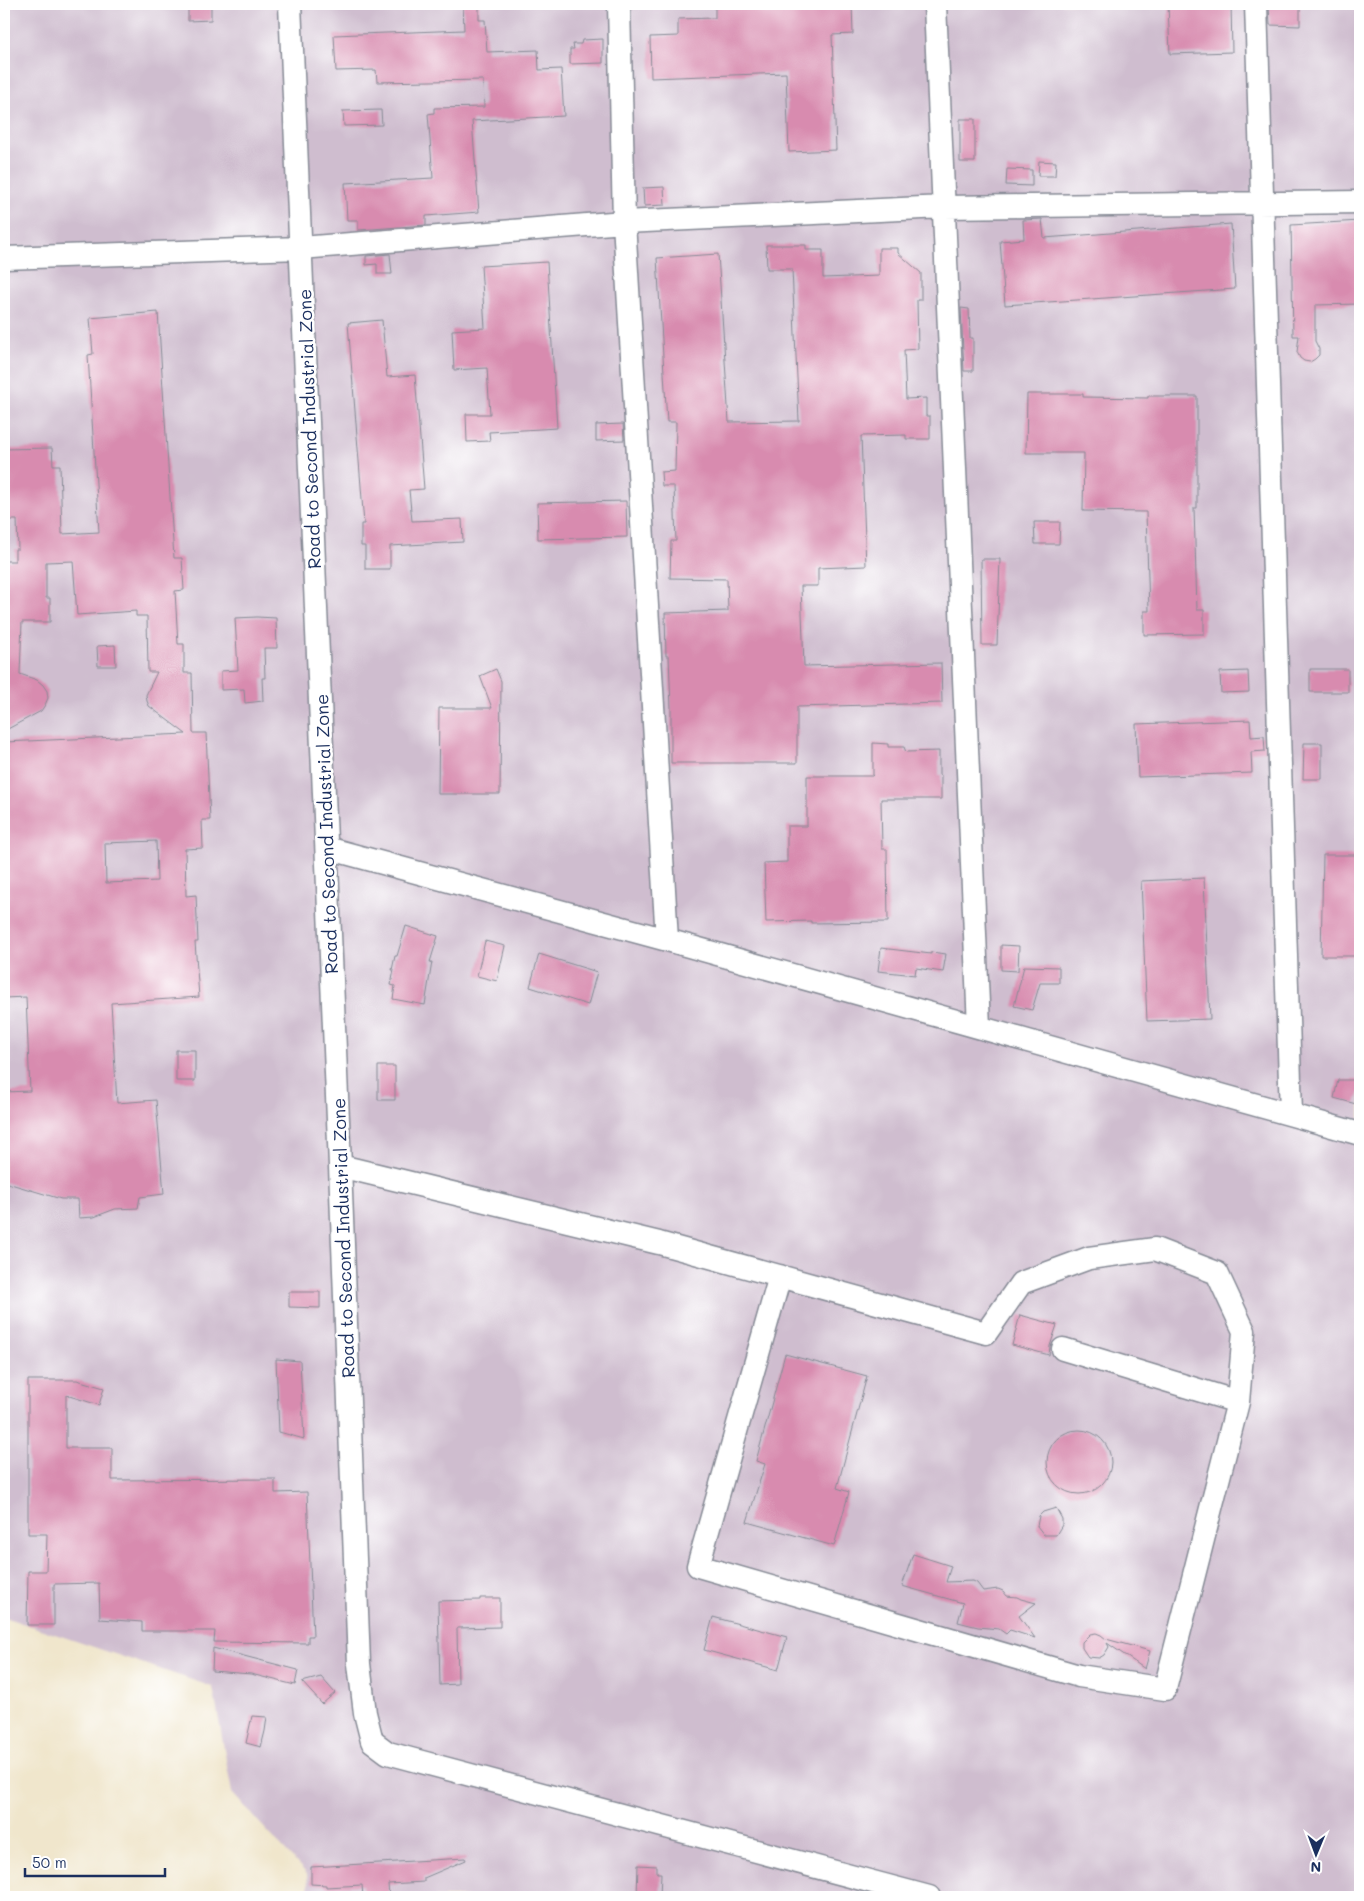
<svg xmlns="http://www.w3.org/2000/svg" width="1364" height="1901" font-family="Mali,sans-serif">
<style>
.industrial{fill:#cfbdcf}
.building{fill:#d88baf;fill-rule:evenodd}
.lines{fill:none;stroke-linecap:round;stroke-linejoin:round}
.minor-casing{stroke:#868a95;stroke-width:25}
.minor{stroke:#fff;stroke-width:22}
.labels{text-anchor:middle;dominant-baseline:central;stroke-width:5;stroke-linejoin:round;paint-order:stroke}
.street-label{font-size:18px;fill:#1b2f5e;stroke:#fff}
</style>
<rect width="100%" height="100%" fill="#fff"/>
<filter id="ink" filterUnits="userSpaceOnUse"><feTurbulence type="fractalNoise" baseFrequency=".02" numOctaves="2"/><feDisplacementMap in="SourceGraphic" scale="10" xChannelSelector="R" yChannelSelector="G"/><feConvolveMatrix kernelMatrix="1 2 1 2 8 2 1 2 1" color-interpolation-filters="sRGB"/></filter>
<filter id="wash" filterUnits="userSpaceOnUse"><feTurbulence type="fractalNoise" baseFrequency=".0096" numOctaves="4" result="noise"/><feDisplacementMap in="SourceGraphic" scale="20" xChannelSelector="R" yChannelSelector="G"/><feGaussianBlur stdDeviation="1.12" result="paint"/><feColorMatrix in="noise" values="0 0 0 0 0 0 0 0 0 0 0 0 0 0 0 0 0 1.4 0 .05"/><feComposite in="paint" operator="in"/></filter>
<g filter="url(#wash)">
<rect width="100%" height="100%" fill="#f0e6cc"/>
<!-- industrial -->
<path class="industrial" d="M4,4h1356v1893h-1051l-2,-23 -75,-81 -19,-106 -209,-70z"/>
<g id="blocks">
<!-- building -->
<path class="building" d="M188,4h23v16l-23,1z
M463,4h16v16h6l2,32 51,-2 1,20 22,-1 3,47 -92,5 7,91 -53,4v9l-68,5v-10h-11l-2,-37 88,-5 -5,-64 6,-1v-5l50,-1 -1,-27 -106,2 -1,-12 -40,1 -2,-36 130,-5z
M715,4h137l1,30 -21,1 4,115 -47,2 -3,-79 -135,5 -1,-41 28,-1v-17l37,-1z
M1168,4h63l1,48 -62,2z
M1269,4h31v22l-30,-1z
M603,39v24l-33,1v-15h4l-1,-5h8l1,-4z
M381,110l1,15 -38,1 -1,-15z
M960,119h15v43h-15z
M1039,161l17,1 -1,14h-17z
M1007,169l25,1v16l-26,-1z
M664,187l1,18 -21,1 -1,-18z
M1042,219l2,19 187,-14 4,65 -230,16 -5,-64 24,-2 -1,-19z
M1360,221v83l-45,1v36l4,8v6l-4,4 -5,3 -6,-1 -4,-3 -3,-6 2,-16h-6l-2,-111z
M766,245h40v5h17v28l56,-2v-28h19v5l23,20v27h-4l1,49 -14,1 2,49 20,-1v18h4v23h-24v-4l-45,1 5,130 -48,2v18h-17l3,80 137,-3 1,40 -145,4v56h-126v-55l-2,-52h-3l-1,-43 63,-2 -1,-32 -57,-1 1,-37h5l-2,-55h-12l-1,-14 14,-1 1,-49h-9l-10,-164 61,-4 11,168 70,-1 -7,-152h-25z
M390,254l2,20h-15v-10l-11,1v-9z
M547,262l10,166 -68,4 1,9 -23,1 -1,-28h24l-3,-46 -33,2 -2,-40 33,-2 -4,-62z
M961,308l8,1 1,29h3v33h-9z
M158,312l16,246h8l2,32 -9,1 3,53h6v29h8l1,60h13l4,87h-8l1,28 -18,1 1,47 10,-1 2,47h-3l4,55 -88,6 6,100 39,-3 8,94 -24,3 -2,11 -23,1 -21,8 -15,1 -1,-19h-17l-57,-17v-90l26,-1 -4,-94 -22,1v-256l182,-8 -37,-28 -2,-5 -1,-6 11,-23h-9l-1,-56h-11v-5l-59,4 -4,-54 -27,1v36h4v24h-28l-2,52 17,6 6,5 4,6 1,7 -3,7 -4,6 -37,20v-170h11v-12h3l-1,-29h-13v-71l48,-1 1,17h7l2,69 37,-2 -11,-177 5,-1 -3,-36zM156,841l1,40 -51,2 -1,-40z
M382,320l5,57 28,-2 9,114 -15,1 3,31 50,-2 1,23 -73,4v23h-25v-23h-4v-22h3l-16,-201z
M1027,394h56v3l65,1v-2h49v112h-3l3,102h7v24l-60,1v-24h5l-3,-99 -63,-1 1,-58h-58z
M623,424l1,16 -28,1v-16z
M626,501l1,36 -89,2 -1,-36z
M1034,522h26l-1,22h-24z
M981,559h19l-3,86h-15z
M257,617l19,1 1,30h-13l1,30h-3l1,23 -18,2 -1,-14 -23,1v-19l17,-1 -3,-52z
M115,645l1,21h-18l-1,-20z
M496,669l5,12 -1,113h-62l1,-86h53l-12,-32z
M1310,669h38v23h-38z
M1248,671l1,21 -28,1 -1,-21z
M1250,720l1,17 13,-1 1,15 -14,1 1,21 -114,4 -2,-53z
M873,743l15,1v3h16l2,5 33,-1v24h2v24h-60l1,50h5l1,73 -77,1v-2l-45,1 -2,-59 23,-1v-36h20v-50h65l1,-1z
M1304,743h18v36h-19z
M1323,855h37v101h-39z
M1204,878l6,141 -63,2 -6,-140z
M406,926l32,10 -8,26h2l-7,43 -32,-6 2,-13 -4,-1 3,-15h-2l3,-14h2z
M485,941l20,5 -8,35 -20,-5z
M1001,945l18,1 -1,25 -17,-1z
M881,948l50,6v-2l15,2 -3,18 -27,-4 -1,7 -37,-4z
M539,954l58,18 -9,33 -58,-18z
M1024,966l35,1v16h-19l-8,27 -18,-4z
M176,1050h19v31h-19z
M378,1066h17v34h-17z
M1338,1080h22v10l-4,14 -22,-6z
M289,1292h31v16l-31,-1z
M1020,1315l37,10 -7,21 -1,9 -37,-10z
M785,1354l82,22 -30,112 12,4 -15,54 -87,-24 18,-58 -9,-3z
M276,1359l24,2 4,78 -25,-7z
M28,1380h49l27,8 -5,17 -33,-10v53h46v32l163,-1v14l32,-1 6,144h-5v7l-94,-1 1,-11h-73v-9l-42,-3 -1,-36 -45,1v41h-27l1,-54h18l1,-37h-19z
M1047 1462a32 32 0 1 1 64 0a32 32 0 1 1-64 0Z
M1056,1508l6,11v6l-6,10h-12l-7,-9 2,-10 4,-4z
M913,1554l38,12 -5,16 27,-1 4,2 6,8 15,-2 5,2 4,5 10,1 4,2 15,4 -17,13 16,22 -25,-8 -4,4 -7,-5 -21,-2 -20,-5 5,-19 -61,-17z
M480,1598h20v29l-43,1 1,56 -18,1 -2,-84 42,-1z
M713,1617l74,20 -9,33 -74,-20z
M1096,1633l5,2 5,4 44,12 -5,18 -38,-26 2,4 -5,8 -5,3 -11,-1 -6,-9v-6l8,-8z
M213,1648l85,22 -3,15 -44,-11 -39,-3z
M321,1677l14,16 -13,11 -20,-22z
M252,1716l15,1 -2,14 -4,16 -15,-4z
M465,1858l1,2 -42,18v4l-36,2 1,13h-26l-1,-12 -36,2v-2l-15,-1v-17z
M638,1865l19,1v7h4l-1,24h-23z"/>
</g>
</g>
<g filter="url(#ink)">
<use href="#blocks" fill-opacity="0" stroke="#868a95" stroke-width="1"/>
<g class="lines">
<defs>
<path id="minor" d="M290,4l50,1162 19,498 6,49 7,28 16,12 541,144
M619,4l5,218 43,718
M935,4l44,1023
M1256,4l35,1110
M4,258l297,-10 323,-26 320,-15 416,-5
M327,848l340,92 693,194
M340,1166l319,77 327,90 35,-50 68,-25 66,-9 62,24 27,58 -6,71 -73,287 -86,-13 -381,-110 82,-290
M1063,1349l175,53"/>
</defs>
<!-- minor casing -->
<use href="#minor" class="minor-casing"/>
<!-- minor -->
<use href="#minor" class="minor"/>
</g>
</g>
<g class="labels">
<!-- street labels -->
<g class="street-label">
<text transform="translate(309 429) rotate(-92)">Road to Second Industrial Zone</text>
<text transform="translate(326 834) rotate(-92)">Road to Second Industrial Zone</text>
<text transform="translate(343 1238) rotate(-92)">Road to Second Industrial Zone</text>
</g>
</g>
<!-- margin -->
<rect width="1364" height="1901" fill="none" stroke="#fff" stroke-width="20"/>
<!-- north arrow -->
<g transform="translate(1316 1854) rotate(181)" stroke="#ffffff" stroke-width="4" paint-order="stroke">
<path d="M0-4L9 19L0 12L-9 19Z" fill="#1b2f5e"/>
<text y="-8" font-size="14" font-weight="bold" text-anchor="middle" fill="#1b2f5e">N</text>
</g>
<!-- scale -->
<path d="M25 1868v8h140v-8" fill="none" stroke="#1b2f5e" stroke-width="2.5"/>
<text x="32" y="1868" font-size="15" fill="#1b2f5e" stroke="#ffffff" stroke-width="4" paint-order="stroke">50 m</text>
</svg>
